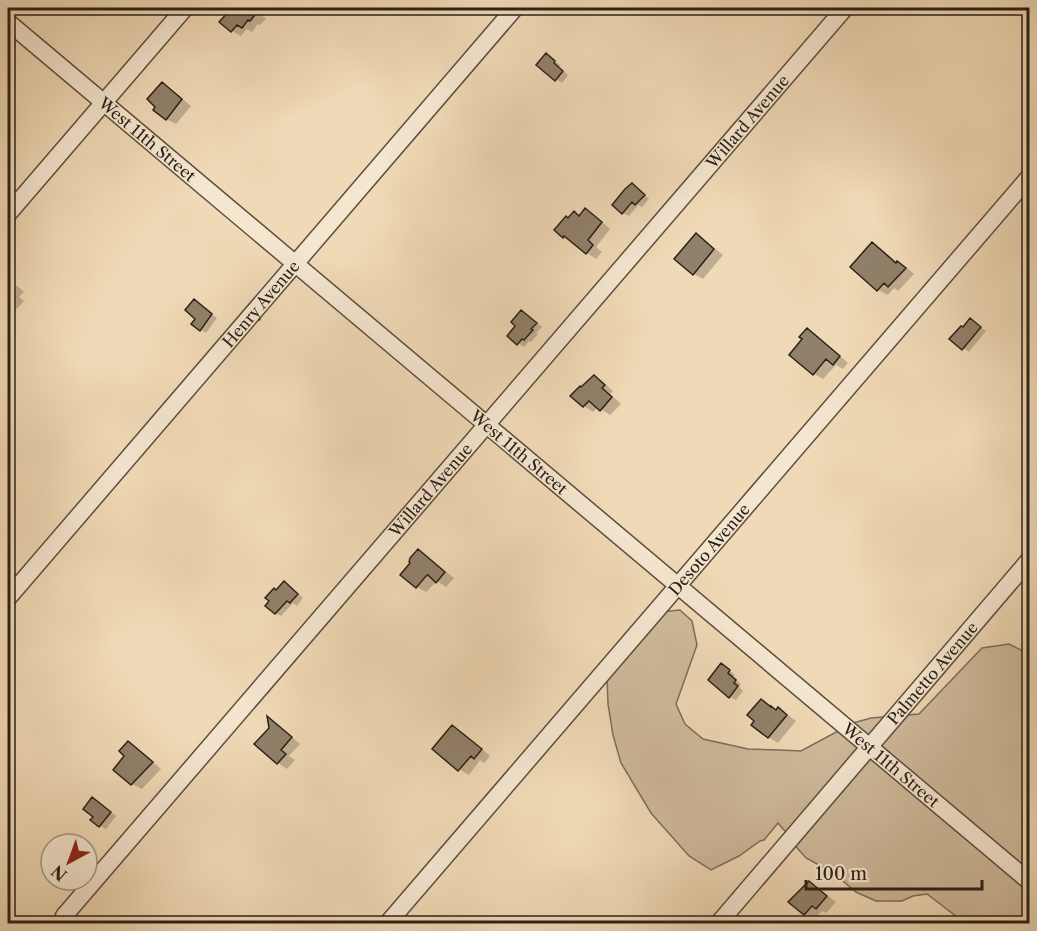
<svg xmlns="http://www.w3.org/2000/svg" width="1037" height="931" font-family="'Libre Caslon Text',serif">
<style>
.green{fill:#cfba9b;stroke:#7d6d59;stroke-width:1.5}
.shadow{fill:#0003}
.building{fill:#91806a;stroke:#2b2017;stroke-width:1.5}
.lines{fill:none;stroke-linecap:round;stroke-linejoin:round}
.minor-casing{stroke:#5c4e3f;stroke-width:19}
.minor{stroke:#f5e6d0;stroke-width:16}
.labels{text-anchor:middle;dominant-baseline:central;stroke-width:4.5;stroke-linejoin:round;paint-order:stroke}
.street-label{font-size:16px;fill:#2b2017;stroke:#f5e6d0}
</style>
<rect width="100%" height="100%" fill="#f0d9b6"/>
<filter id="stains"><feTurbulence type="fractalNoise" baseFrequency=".00333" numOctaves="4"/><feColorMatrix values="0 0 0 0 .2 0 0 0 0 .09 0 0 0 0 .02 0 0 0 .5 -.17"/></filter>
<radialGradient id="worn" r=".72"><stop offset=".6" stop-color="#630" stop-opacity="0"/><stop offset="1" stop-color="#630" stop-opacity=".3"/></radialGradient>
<!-- green -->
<path class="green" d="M680,610l12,11 5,24 -21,59 9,20 18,15 45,10 31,1 22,1 52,-28 18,-5 48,-4 63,-66 27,-4 20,10v269h-64l-38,-29 -14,2 -11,5h-26l-20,-9 -24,-20 -26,-14 -15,-17 2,-3 -10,-9 -5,-6 -14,17 -4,1 -21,15 -28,14 -22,-14 -38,-43 -30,-50 -8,-28 -5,-31 -1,-27 26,-26 5,-13 22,-26z"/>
<!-- shadow -->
<path class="shadow" d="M229,8h23l14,11 -6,6 -2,-1 -6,8 -5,-3 -6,7 -9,-5 -6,-15 -2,-2z
M552,59l8,6 -1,2 9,8 -6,8 -6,-4z
M162,84l9,5 20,17 -15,18 -10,-5z
M638,189l11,10 -7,8 -4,-2 -9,11 -6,-3z
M586,210l9,6 15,13 -14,18 6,5 -6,7 -9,-6 -31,-24 18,-16 6,3z
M696,235l10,6 17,14 -20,24 -9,-5z
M872,244l9,5 16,14 10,5 7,6 -16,17 -4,-3 -6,7 -10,-5 -26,-23z
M8,278l16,14 -5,5 5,4 -7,8 -5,-3 -4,5z
M195,301l22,17 -11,15 -6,-4z
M528,316l14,11 -6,6 2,1 -7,8 -2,-1 -5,6 -6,-4z
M971,320l15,11 -17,21 -6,-4v-19z
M807,330l9,5 32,28 -5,6 -7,-4 -13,14 -9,-5 -10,-35z
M594,377l9,5 10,9 -3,3 11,10 -11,11 -12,-8 -5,5 -9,-6 -2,-17z
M418,551l9,5 27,22 -8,9 -9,-6 -11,11 -9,-5z
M290,586l13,12 -6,8 -4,-3 -12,13 -6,-3 -4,-12 6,-10z
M728,669l7,6 -2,2 8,7 -2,3 4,4 -7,9 -6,-3z
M761,701l16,10 2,-2 9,6 8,6 -18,22 -10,-6z
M269,719l8,5 23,20 -11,12 6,4 -8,9 -9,-6 -22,-19 14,-15z
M453,727l9,5 28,24 -6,7 -4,-3 -11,15 -10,-6z
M128,743l9,5 24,21 -19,20 -10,-5 -17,-15 11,-13z
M99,803l17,13 -10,13 -6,-3z
M809,883l10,6 17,13 -10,11 -4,-2 -8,8 -10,-5z"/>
<!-- building -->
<path class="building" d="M232,8h22l4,3 -8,10 -2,-1 -6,8 -5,-3 -6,7 -12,-10z
M546,53l9,8 -1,2 9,8 -8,10 -19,-16z
M162,82l20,17 -16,21 -13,-10 2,-3 -8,-8z
M632,183l13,12 -10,10 -3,-3 -10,12 -10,-9 13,-16z
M585,208l17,14 -14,18 5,5 -7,9 -22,-18 -1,2 -9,-8 12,-14 2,2 6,-7 5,5z
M696,233l18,16 -21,26 -19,-16z
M872,242l24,21 1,-2 9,7 -18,19 -4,-4 -7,8 -27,-24z
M194,299l18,15 -12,17 -9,-7 4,-5 -10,-9z
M521,310l16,13 -6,6 2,1 -9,10 -2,-1 -5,6 -10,-9 8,-10 -4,-4z
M970,318l11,9 -19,23 -13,-11 12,-13 2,1z
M807,328l33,28 -7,9 -7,-6 -13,16 -24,-20 13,-16 -3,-2z
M594,375l11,10 -3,3 10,9 -12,14 -11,-10 -6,6 -13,-11 10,-10 1,1z
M418,549l27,23 -9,11 -8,-8 -2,1 -10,12 -16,-13 10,-12 -1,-1 1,-4z
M284,581l14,13 -8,9 -3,-2 -12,13 -10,-8 4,-5 -4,-3 9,-10 2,2z
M721,663l9,7 -2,3 8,7 -2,3 4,3 -9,12 -21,-18z
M761,699l10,8v-1l5,4 2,-3 9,8 -19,23 -17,-13 3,-4 -7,-6z
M267,716l25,21 -11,13 5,4 -9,10 -23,-20 15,-16z
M452,725l30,24 -8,10 -3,-3 -13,15 -26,-22z
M128,741l25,21 -22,23 -18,-15 11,-14 -5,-5z
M92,797l19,15 -12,15 -9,-7 3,-3 -10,-8z
M809,881l18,15 -11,13 -4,-3 -8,9 -16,-13z"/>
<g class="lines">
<defs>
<g id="minor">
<path id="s1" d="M8,22l1022,860"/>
<path d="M8,214l177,-206"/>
<path id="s2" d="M8,598l507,-590"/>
<path id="s3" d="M64,916l781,-908"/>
<path id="s4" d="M387,924l643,-748"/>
<path id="s5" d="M718,924l312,-365"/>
</g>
</defs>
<!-- minor casing -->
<use href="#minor" class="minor-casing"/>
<!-- minor -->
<use href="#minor" class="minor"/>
</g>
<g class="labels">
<!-- street labels -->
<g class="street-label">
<text stroke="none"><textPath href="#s3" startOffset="1048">Willard Avenue</textPath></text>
<text stroke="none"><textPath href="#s1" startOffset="182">West 11th Street</textPath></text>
<text stroke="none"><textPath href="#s2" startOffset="388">Henry Avenue</textPath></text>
<text stroke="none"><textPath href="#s1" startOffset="668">West 11th Street</textPath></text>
<text stroke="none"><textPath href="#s3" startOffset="562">Willard Avenue</textPath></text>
<text stroke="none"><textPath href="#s4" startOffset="494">Desoto Avenue</textPath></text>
<text stroke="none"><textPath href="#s5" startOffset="330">Palmetto Avenue</textPath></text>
<text stroke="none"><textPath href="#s1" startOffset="1154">West 11th Street</textPath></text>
</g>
</g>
<!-- margin -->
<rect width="1037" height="931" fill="none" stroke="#f0d9b6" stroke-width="30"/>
<rect x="9" y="9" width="1019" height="913" fill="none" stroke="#2b2017" stroke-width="3"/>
<rect x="15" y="15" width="1007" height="901" fill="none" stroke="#2b2017" stroke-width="1.5"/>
<!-- north arrow -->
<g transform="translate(69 862) rotate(221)"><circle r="28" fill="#f5e6d0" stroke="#a49786" stroke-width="1.5"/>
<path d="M0-4.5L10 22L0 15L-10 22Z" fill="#8f2418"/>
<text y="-9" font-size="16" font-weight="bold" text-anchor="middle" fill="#2b2017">N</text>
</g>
<!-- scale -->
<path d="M806 880v9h176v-9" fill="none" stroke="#2b2017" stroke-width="3"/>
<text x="815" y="880" font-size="18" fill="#2b2017" stroke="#f5e6d0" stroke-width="4.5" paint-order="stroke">100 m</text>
<rect width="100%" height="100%" filter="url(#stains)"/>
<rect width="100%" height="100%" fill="url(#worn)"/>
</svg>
